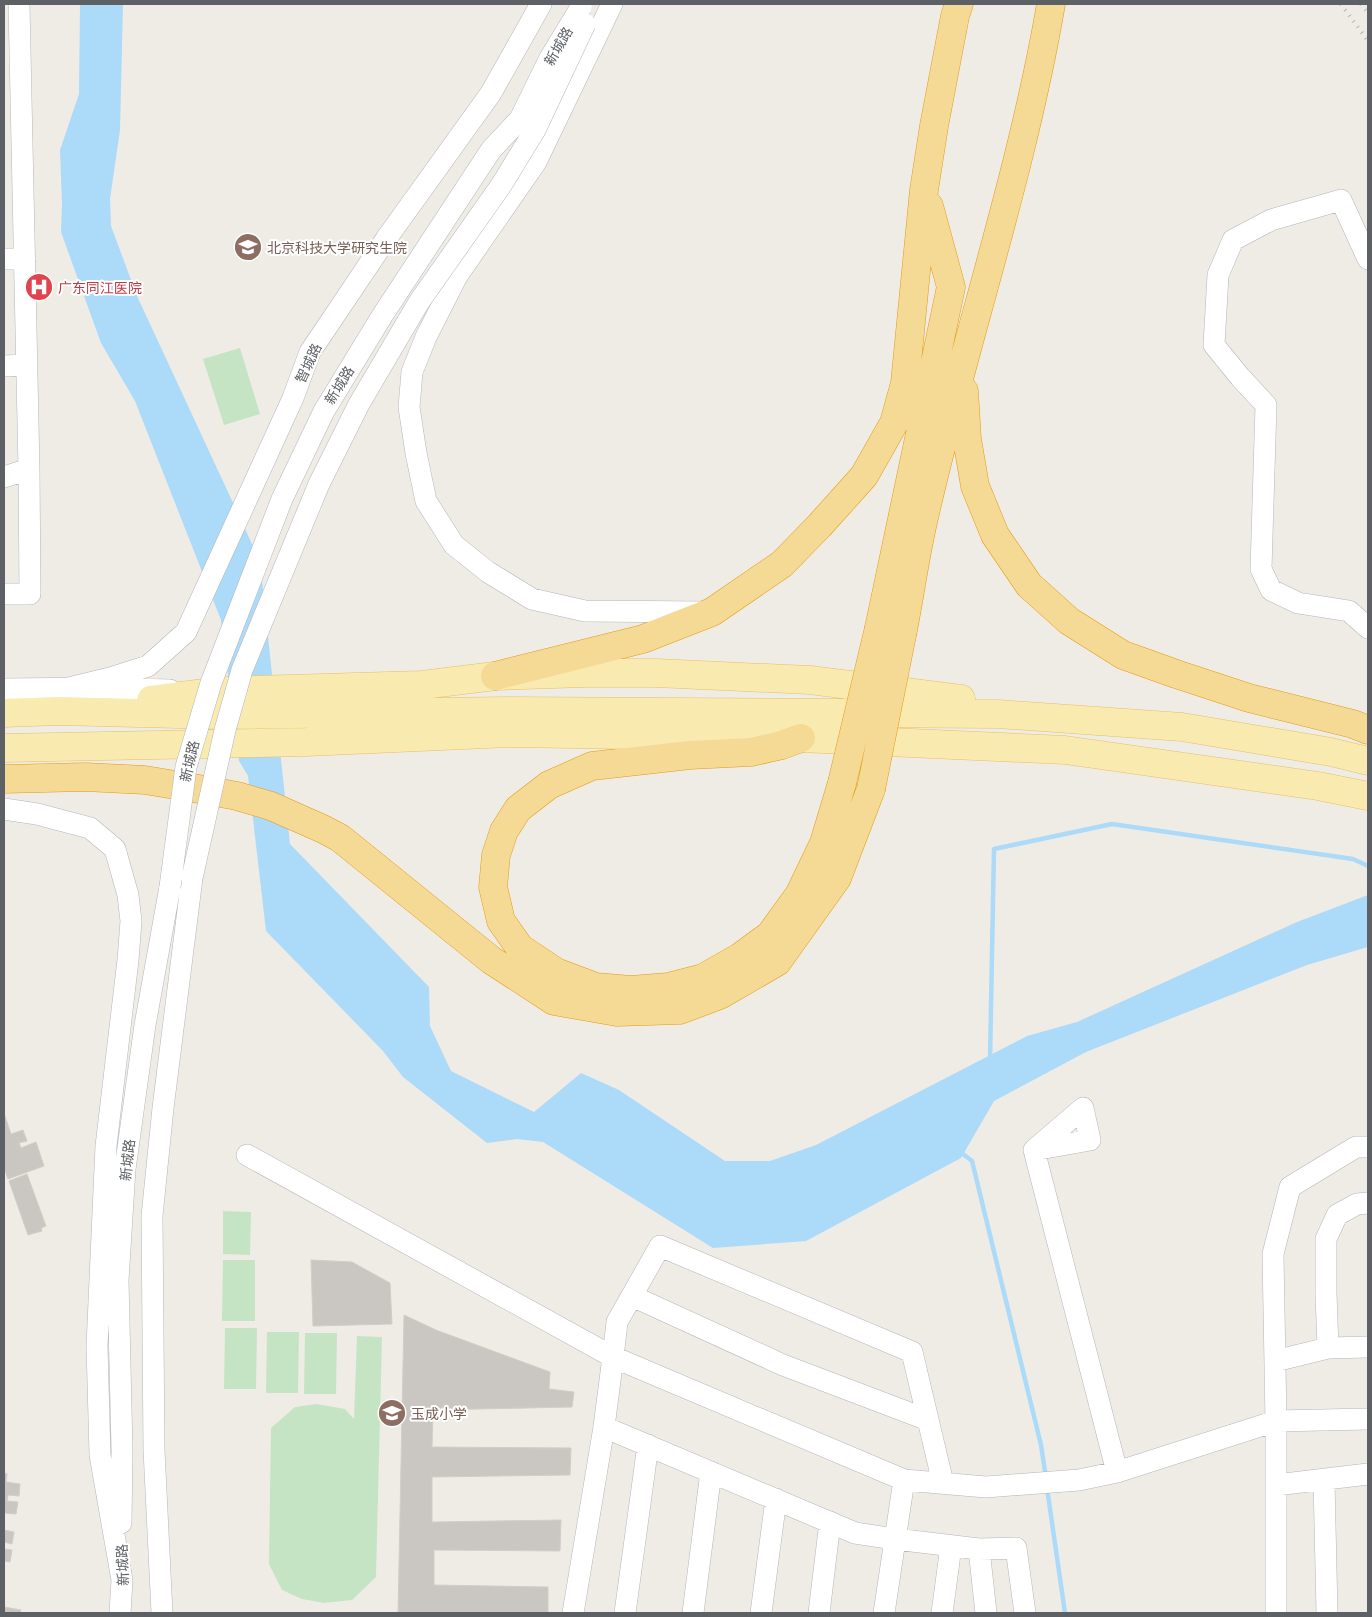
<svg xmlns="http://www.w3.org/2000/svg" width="1372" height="1617" font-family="Commissioner,'Noto Sans SC',sans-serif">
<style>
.green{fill:#c5e4c4}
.water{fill:#acdaf9}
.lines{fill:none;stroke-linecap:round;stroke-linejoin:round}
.stream{stroke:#acdaf9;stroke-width:4.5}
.building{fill:#cac7c2;stroke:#d3cec5}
.minor-casing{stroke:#b3b6ba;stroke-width:22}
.major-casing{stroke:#e7bf66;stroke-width:29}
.highway-casing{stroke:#e49b11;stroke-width:29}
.minor{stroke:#fff;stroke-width:21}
.major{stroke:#f9ebb0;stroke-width:28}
.highway{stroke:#f5da96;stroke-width:28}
.rail{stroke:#b4b5b5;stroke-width:4;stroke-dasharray:1 6;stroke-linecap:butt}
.minor-bridge-casing{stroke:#b3b6ba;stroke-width:22;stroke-linecap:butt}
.highway-bridge-casing{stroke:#e49b11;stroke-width:29;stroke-linecap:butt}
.minor-bridge{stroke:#fff;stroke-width:21}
.highway-bridge{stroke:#f5da96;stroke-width:28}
.labels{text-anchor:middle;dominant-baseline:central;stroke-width:4;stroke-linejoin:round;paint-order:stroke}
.street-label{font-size:14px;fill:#5d6165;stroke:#fff}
.education-label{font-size:14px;fill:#785e54;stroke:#fff;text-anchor:start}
.health-label{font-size:14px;fill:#be3a42;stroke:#fff;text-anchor:start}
</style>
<rect width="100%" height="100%" fill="#efece6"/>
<!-- green -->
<path class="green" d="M240,348l20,66 -36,11 -21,-66z
M223,1211l28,1 -1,43 -27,-1z
M223,1260h32v61h-33z
M225,1328h32l-1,61h-32z
M267,1332h32l-1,61h-32z
M305,1333h32l-1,61h-32z
M357,1336l25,1 -6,240 -24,23 -28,3 -22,-4 -20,-9 -13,-26 2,-136 24,-21 21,-3 29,5 9,10z"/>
<!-- water -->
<path class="water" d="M80,4h43l-3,126 -10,69 1,27 26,70 123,265 30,283 139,143 1,39 21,45 83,41 47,-39 38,17 106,71h45l46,-16 211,-109 50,-14 220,-100 71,-27v52l-61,18 -221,87 -92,49 -33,57 -155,83 -93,7 -170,-106 -26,-3 -30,4 -84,-66 -20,-26 -117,-120 -18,-155 -9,-15 -18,-141 -86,-219 -34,-58 -40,-111 1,-28 -2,-54 19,-56z"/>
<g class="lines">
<!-- stream -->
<path class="stream" d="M990,1060l4,-211 118,-25 241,35 15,7
M959,1151l13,10 69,284 5,33
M1047,1488l18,125"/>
</g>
<!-- building -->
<path class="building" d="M4,1113l7,21 12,-4 4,11 -8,2 2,5 15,-6 8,24 -36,13 -4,-11z
M27,1174l19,52 -5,2 1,3 -14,4 -19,-54z
M311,1260l41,2 38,21 2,41 -79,2z
M404,1315l32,15 114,42 -1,17 25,3 -2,15 -139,3 -1,37 139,1 -1,27 -138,2v45l129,-2 -1,31 -126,-1v35l114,2v26h-150z
M4,1473l3,1 -1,8 14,2 -1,12 -11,-1 -1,6 11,1 -2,12 -12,-1z
M4,1530l10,2 -2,12 -8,-2z
M4,1549l8,1 -2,12 -6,-1z
M4,1607l17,3 -1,3h3h-19z"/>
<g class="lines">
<defs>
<path id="minor" d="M612,4l-76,158 -79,114 -31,61 -14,35 -3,35 7,46 10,48 28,44 34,27 44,27 53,12 119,1
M4,259h21
M1368,259l-27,-59 -70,20 -38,20 -15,35 -4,70 26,32 26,28 -5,164 10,21 27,13 51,8 19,17
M4,366l23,-1
M4,477l25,-8 -10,-465
M4,594h26l-1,-125
M69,688l41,-10 38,-12 38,-34 107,-234 17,-46 76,-113 105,-146 50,-89
M4,689l95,-1 71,2
M4,809l33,5 53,14 25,21 13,46 3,26 -3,39 -22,186 -9,200 3,109 22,125 -2,33
M1034,1150l49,-42 7,32 -56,10 83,322
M247,1155l366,202 -9,70 -31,186
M632,1296l151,69 145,55
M1328,1348l-2,-55v-54l11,-24 20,-11 11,-1
M1275,1361l53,-13 40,-1
M604,1427l251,106 40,6 84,10 37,-1 9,65
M1324,1480l3,133
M943,1483l-31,-131 -252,-106 -43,76 -4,35 291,123 82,7 93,-7 38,-8 159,-51 92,-2
M1276,1485l92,-11
M121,1523l1,-72 -4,-171 7,-111 20,-144 25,-138
M979,1549l7,64
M162,1613l-8,-163 -2,-234 11,-108 29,-230
M625,1613l23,-168
M693,1613l18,-141
M761,1613l15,-114
M819,1613l11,-91
M884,1613l20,-133
M942,1613l9,-67
M1276,1613v-192l-3,-167 17,-67 66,-40h12"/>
<path id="major" d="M151,700l69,-9 202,-6 73,-9 89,-3h72l154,7 151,19
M4,713l54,-2 160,4 289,-4 491,3 184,13 149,25 37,9
M4,748l302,-6 206,-9 289,5 264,12 253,36 50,10"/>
<path id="highway" d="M964,391l3,48 8,47 20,49 34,50 40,36 54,34 53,19 73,24 104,26 15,6
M879,628l72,-341 -22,-81
M903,630c7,-36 12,-73 20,-108 39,-174 98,-343 128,-518
M495,676l148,-37 69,-27 70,-48 38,-39 44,-49 30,-53 11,-40 19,-193 10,-64 21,-110 4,-12
M801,738l-19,7 -31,7 -61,3 -98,11 -43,19 -31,24 -14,22 -8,24 -3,32 8,34 19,27 36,24 40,15 35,3 37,-3 35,-9 37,-21 30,-22 29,-40 25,-52 18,-60
M4,779l81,-2 60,3 54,9 38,7 34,10 52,23 17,9 151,122 63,41 63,11 63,-2 40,-15 57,-33 60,-84 34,-89"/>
</defs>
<!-- minor casing -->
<use href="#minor" class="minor-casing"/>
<!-- major casing -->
<use href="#major" class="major-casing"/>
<!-- highway casing -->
<use href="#highway" class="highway-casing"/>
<!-- minor -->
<use href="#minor" class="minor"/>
<!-- major -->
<use href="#major" class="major"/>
<!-- highway -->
<use href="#highway" class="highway"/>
<!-- rail -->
<path class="rail" d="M1341,4l27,37
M1361,4l7,9"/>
<defs>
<path id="minor-bridge" d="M192,878l33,-148 17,-60 77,-186 40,-80 60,-102 83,-118 33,-54 50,-106
M170,887l16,-120 25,-84 71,-184 42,-88 58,-95 109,-166 29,-31 30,-61 31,-51"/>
<path id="highway-bridge" d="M842,783l37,-155
M871,789l32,-159"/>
</defs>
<!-- minor-bridge casing -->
<use href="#minor-bridge" class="minor-bridge-casing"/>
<!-- highway-bridge casing -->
<use href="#highway-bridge" class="highway-bridge-casing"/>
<!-- minor-bridge -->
<use href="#minor-bridge" class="minor-bridge"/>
<!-- highway-bridge -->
<use href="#highway-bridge" class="highway-bridge"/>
</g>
<!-- icons -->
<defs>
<symbol id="university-disc" viewBox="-11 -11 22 22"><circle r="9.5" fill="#8d6e63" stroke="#fff"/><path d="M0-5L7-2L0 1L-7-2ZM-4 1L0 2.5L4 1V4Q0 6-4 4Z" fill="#fff"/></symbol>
<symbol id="hospital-disc" viewBox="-11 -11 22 22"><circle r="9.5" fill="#e0444e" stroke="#fff"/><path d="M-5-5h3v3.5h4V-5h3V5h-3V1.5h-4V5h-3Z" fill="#fff"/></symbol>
<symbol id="school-disc" viewBox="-11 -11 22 22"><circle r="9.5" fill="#8d6e63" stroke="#fff"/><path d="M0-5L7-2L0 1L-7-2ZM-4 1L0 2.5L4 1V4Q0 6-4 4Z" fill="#fff"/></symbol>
</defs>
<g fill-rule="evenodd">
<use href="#university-disc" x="232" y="231" width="32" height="32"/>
<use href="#hospital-disc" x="23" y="271" width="32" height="32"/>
<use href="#school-disc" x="376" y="1397" width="32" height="32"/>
</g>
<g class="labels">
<!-- street labels -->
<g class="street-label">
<text transform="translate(558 46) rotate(-60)">新城路</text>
<text transform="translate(308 363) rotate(-65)">智城路</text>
<text transform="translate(339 385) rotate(-58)">新城路</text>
<text transform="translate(189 761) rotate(-77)">新城路</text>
<text transform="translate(127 1160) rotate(-84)">新城路</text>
<text transform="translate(122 1565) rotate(-92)">新城路</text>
</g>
<!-- education labels -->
<g class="education-label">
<text x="267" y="247">北京科技大学研究生院</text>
<text x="411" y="1413">玉成小学</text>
</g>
<!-- health labels -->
<g class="health-label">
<text x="58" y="287">广东同江医院</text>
</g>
</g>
<!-- border -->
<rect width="1372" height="1617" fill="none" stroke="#5d6165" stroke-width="10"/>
</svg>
